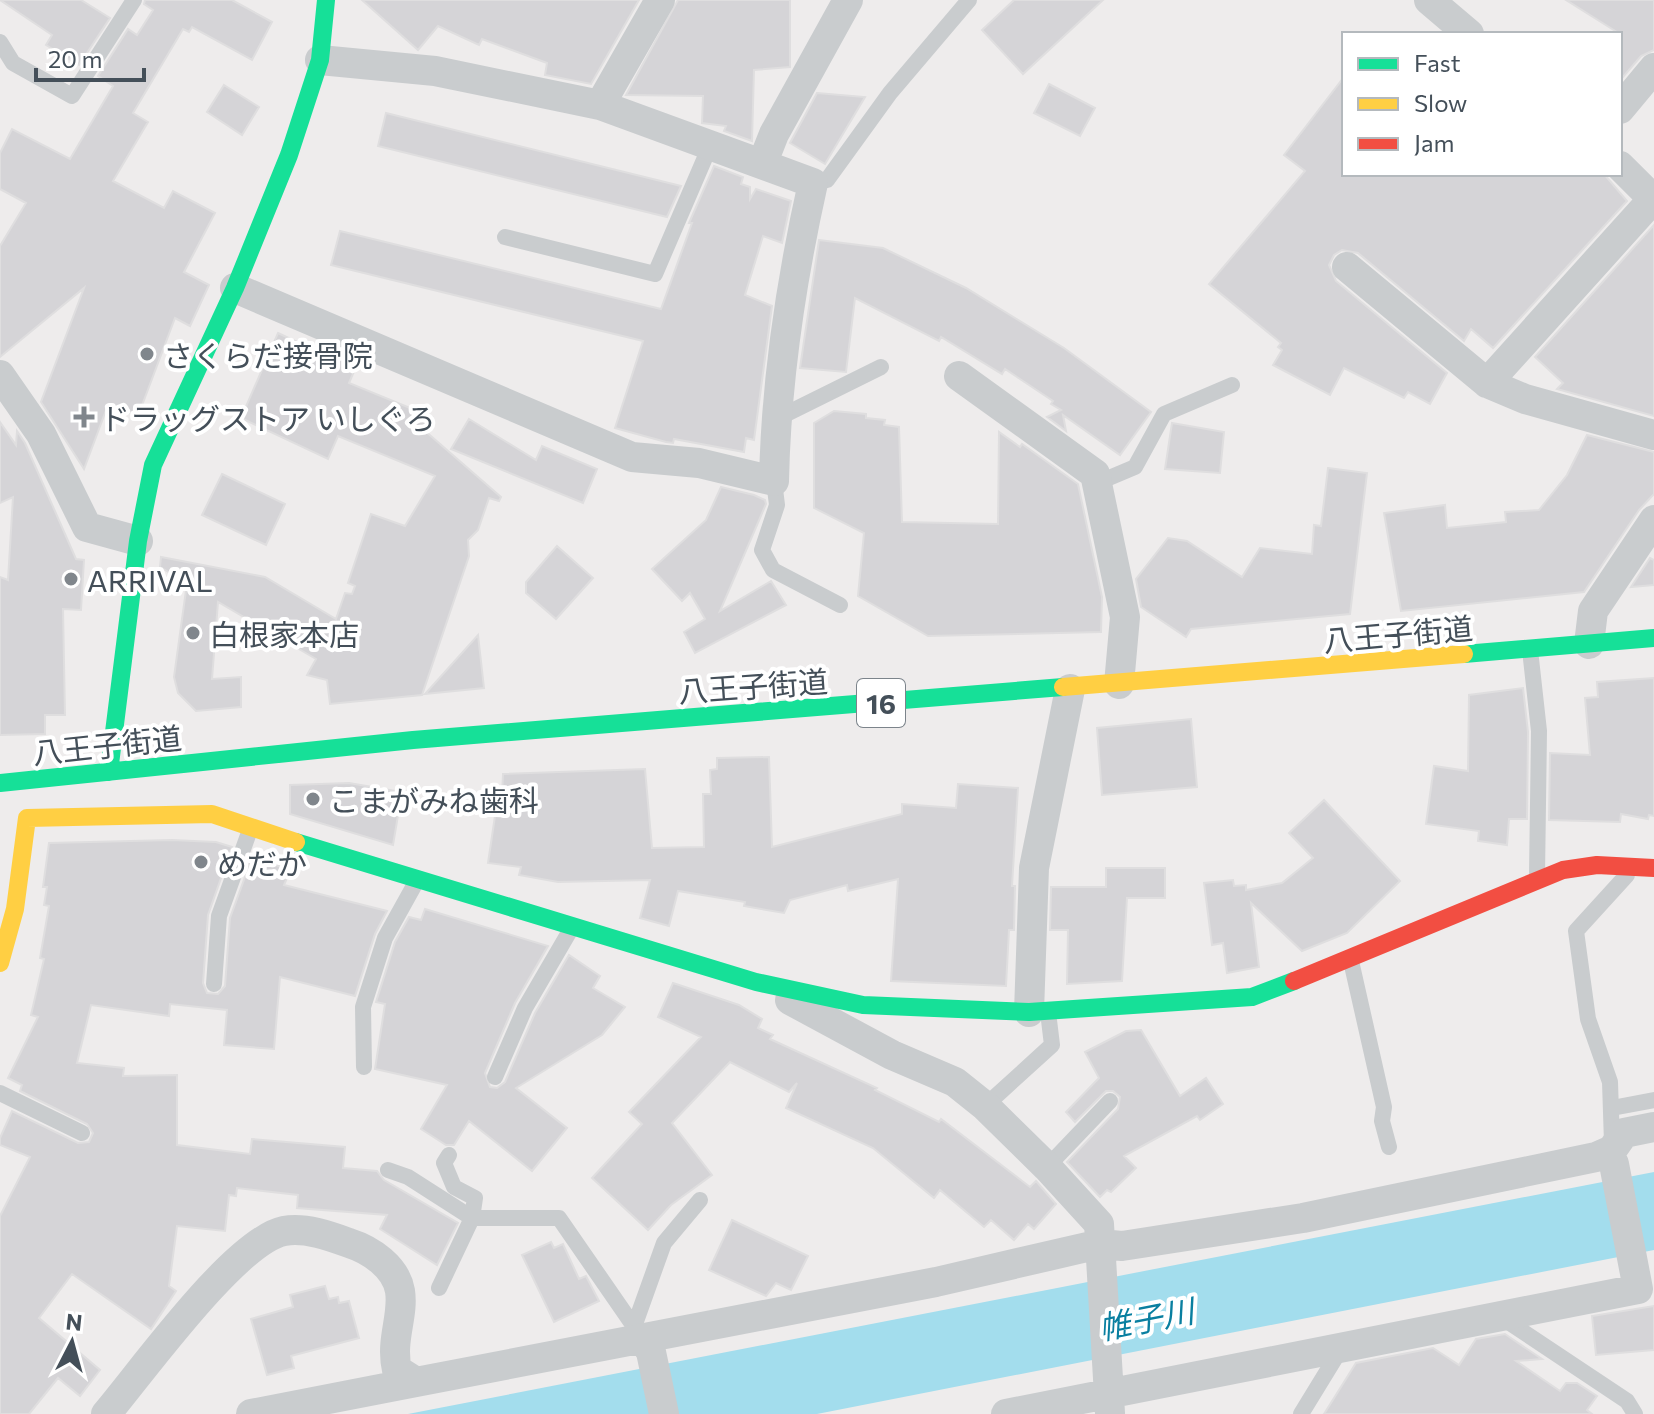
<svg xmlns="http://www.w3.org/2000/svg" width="1654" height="1414" font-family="Commissioner,'Noto Sans JP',sans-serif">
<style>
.water{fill:#a3dded}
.building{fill:#d5d4d7;stroke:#dfdedf;stroke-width:2}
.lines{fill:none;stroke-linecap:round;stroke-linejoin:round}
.lane{stroke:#c9ccce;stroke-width:16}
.street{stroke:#c9ccce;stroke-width:30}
.fast{stroke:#16e098;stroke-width:18}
.slow{stroke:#ffcf43;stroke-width:18}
.jam{stroke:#f24e42;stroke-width:18}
.poi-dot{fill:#80868c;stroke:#fff;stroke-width:3}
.labels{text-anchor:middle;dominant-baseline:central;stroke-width:8;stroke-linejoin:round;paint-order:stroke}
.shield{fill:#fff;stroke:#7c848b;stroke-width:2}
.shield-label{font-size:28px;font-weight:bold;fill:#444f59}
.poi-label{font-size:30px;fill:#444f59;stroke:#fff;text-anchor:start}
.street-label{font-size:30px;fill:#444f59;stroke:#fff}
.water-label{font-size:32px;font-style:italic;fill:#097fa0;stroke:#fff}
</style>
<rect width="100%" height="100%" fill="#eeecec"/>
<!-- water -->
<path class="water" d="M1654,1172v78l-837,164h-409z"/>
<!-- building -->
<path class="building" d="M0,0h81l29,18 -31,47 -33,-20 6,-10z
M145,0h87l40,22 -20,38 -60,-33 -3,5 -6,-3 -50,84 15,9 -35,59 51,27 9,-17 42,22 -31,59 25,13 -19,41 -15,-8 -37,98 -30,-11 -24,64 -43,-67 43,-114 -84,69v-111l26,-43 -26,-14v-36l12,-24 58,30 43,-73 -15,-10 30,-47 9,6 16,-25 -9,-6z
M362,0h277l-48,84 -46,-9 2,-12 -65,-24 -3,6 -41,-19 -20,24z
M678,0h112v67l-36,3 -2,71 -28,-10 2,-5 -24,-3 1,-27 -77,-1z
M1014,0h89l-80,74 -41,-44z
M1566,0h88v50l-13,6 -18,21 -3,-2v-41z
M1344,77v97h260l23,27 -134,147 -22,-19 -7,12 -106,-88 -16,-3 -8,5 -5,10 7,16 111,92 -17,31 -22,-12 -4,6 -60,-30 -14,27 -57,-30 9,-15 -4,-3 3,-4 -72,-59 96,-113 -21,-16z
M1049,84l46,24 -15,28 -46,-23z
M224,85l35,22 -17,28 -35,-23z
M817,93l48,4 -40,67 -35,-21z
M386,113l295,73 -14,31 -289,-71z
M714,166l29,11 -2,7 9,3v12l6,-10 35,12 -9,42 -19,-7 -18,59 27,11 -18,134 -8,-2 -2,14 -70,-13 -1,4 -7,-1 -51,-14 28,-87 -312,-76 9,-34 321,78 31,-86h-3z
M1654,225v191l-97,-27 6,-6 -28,-26z
M819,240l64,8 83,40 98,60 87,64 -31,43 -57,-40 3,16 -19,-14 14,-7 -10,-6 2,-3 -48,-32 -3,5 -61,-37 -2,4 -84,-43 -9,74 -46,-4z
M278,333l38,18 3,-7 40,16 -10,23 83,34 -8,13 77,67 -2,4 -10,-3 -11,32 -10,10 1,16 -47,139 -92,9 -3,-24 -20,-5 9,-16 -98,-57 -6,77 29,-2v30l-45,4 -18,-18 -4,-16 13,-94 -27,-16 1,-10 104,20 71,42 9,-26 7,1 3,-8 -7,-3 23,-69 34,12 30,-50 -97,-40 -10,23 -87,-41z
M834,411l32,3v4l19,2 -1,5 15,2 3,95 96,2 1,-92 21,15 2,-3 56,40 24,113 -1,35 -173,4 -70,-40 6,-63 -50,-25v-85z
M469,419l67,41 6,-14 55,23 -14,34 -132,-54z
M0,422l16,23 1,-14 8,12 51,116 8,1 -3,50 -18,-1 2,106h-20v19l-45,1v-158l8,3 5,-83 -13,6z
M1172,423l52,9 -4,41 -55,-4z
M1587,435l67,17v42l-15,16 -55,82 -183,19 -17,-98 61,-8 2,23 59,-6 -1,-10 34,-2 28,-35z
M1328,468l39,5 -17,141 -159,15 -5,8 -45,-30 -5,-28 32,-41 19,3 55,36 18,-29 52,6 2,-29 7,1z
M222,474l63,30 -19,41 -64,-30z
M721,487l33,8 11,5 1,4 -46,107 51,-30 15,24 -91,48 -11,-21 21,-13 -15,-26 -8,8 -30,-32 54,-49z
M557,546l36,32 -37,41 -30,-26v-11z
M1650,558l4,2v25l-23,2z
M478,635l6,53 -59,6z
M1654,678v138l-5,-1 -1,4 -27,-5 -1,8 -71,-2 1,-67 40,2 -5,-57 13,-1 -1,-15z
M1523,688l5,44 -1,87h-18l-2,26 -29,-4 1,-10 -53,-7 8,-58 34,5 1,-76z
M1191,719l6,68 -95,8 -5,-67z
M769,757l3,90 130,-33v-10l54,4 2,-24 60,4 -6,98h3l-1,44h-5l-3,56 -115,-5 7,-102 -50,12 -1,-6 -57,15 -6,13 -40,-7 1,-4 -67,-11 -9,35 -29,-8 10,-38 -92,2 -39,-7 2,-8 -33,-4 7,-47 6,1 2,-43 142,-5 7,79 52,-1 -1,-53h8l-1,-24 7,-1v-11z
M349,783l53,9 -9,53 -103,-31v-29z
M1324,800l76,81 -53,52 -45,18 -51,-48 8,64 -32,6 -4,-30 -11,2 -8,-62 29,-3 1,6 12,-1v5l36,-7 31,-25 -24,-25z
M172,840l44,2 16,5 -24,68 -5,68 4,10 11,1 7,-8 5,-68 23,-63 37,16 -6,14 103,26 -12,23 -20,62 -75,-19 -6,72 -50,-4 3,-35 -57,-6 -1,12 -78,-11 -14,58 47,5 -1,8 54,-1v70l73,9 2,-15 93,8 -2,21 34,3 7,9 74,43 -21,42 -57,-36 7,-14 -90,-7 1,-13 -61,-7 -1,8 -7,-1 -4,36 -48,-5 -8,60 7,5 -25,38 -79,-55 -33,44 61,52 -20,26 -22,-18 -29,36h-29v-198l30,-59 -30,-12v-7l12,-27 66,32 11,-1 4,-9 -6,-9 -67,-33 2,-6 -14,-7 30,-61 -7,-2 13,-56 -4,-1 9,-52 -5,-1 3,-18h-4l6,-44z
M1106,868h59v30h-38l-5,83 -55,3 1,-54h-18l1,-43h55z
M425,909l123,37 -33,57 -30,70 5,14 7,1 8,-6 30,-69 34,-58 31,21 -7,12 32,19 -23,28 -86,53 51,40 -35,43 -63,-50 -15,24h-8l-25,-16 26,-44 -72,-16 10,-65 -9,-2 19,-60 14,-25 12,3z
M673,983l66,22 23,14 -4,9 15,7 -3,4 107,49 -2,2 64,32 2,-3 89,68 6,-6 20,23 -22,25 -6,-5 -14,16 -23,-20 -7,7 -44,-37 -6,8 -61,-50 -87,-40 11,-25 -8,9 -59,-30 -58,61 40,52 -41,30 -23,25 -56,-52 50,-54 -13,-12 72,-75 -43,-20z
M1141,1030l39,66 26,-18 17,26 -23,16 -3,-4 -73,40 12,12 -25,24 -4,-2 -7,7 -33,-35 51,-53 2,-12 -7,-6h-7l-31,31 -9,-10 33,-34 -14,-26 41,-21z
M732,1220l76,36 -17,34 -15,-7 -10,13 -57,-26z
M551,1242l3,6 9,-4 16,35 7,-3 13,25 -45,21 -32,-67z
M325,1286l4,13 9,-2 1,6 10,-2 10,37 -68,18 3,12 -27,7 -16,-56 42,-12 -3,-12z
M1654,1306v44l-58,5 -4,-39z
M1505,1334l37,25 -26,2 44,30 6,-8h11l20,13 -10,14 5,4h-268l32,-51 77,-15 26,17 17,-26z"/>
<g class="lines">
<!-- lane -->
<path class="lane" d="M0,42l13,21 59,33 62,-96
M813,183l14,-3 63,-87 79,-93
M505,237l150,37 55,-128
M776,419l105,-52
M774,481l3,24 -15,45 11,20 67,35
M1097,483l38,-16 29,-53 68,-29
M1530,650l9,81 -2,145
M1351,961l33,146 -2,14 7,26
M214,984l5,-68 32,-89
M364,1067l-1,-60 22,-69 30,-54
M495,1077l30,-69 46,-79
M0,1093l82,40
M985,1106l67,-61 -4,-33
M1612,1108l42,-8
M1612,1143l-2,-61 -22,-63 -12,-88 51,-56
M1047,1167l63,-66
M388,1170l20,7 64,41h87l85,123
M439,1288l33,-70 3,-20 -21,-11 -10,-24 5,-8
M1501,1317l126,84 8,13
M635,1324l29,-81 36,-43
M1301,1414l41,-67"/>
<!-- street -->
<path class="street" d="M1429,0l40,34
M600,105l60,-105
M1620,109l34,-41
M763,162l11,-28 74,-134
M1620,166l34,34
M1347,267l140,116 38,16 129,36
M235,288l397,169 67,6 75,18c2,-100 17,-200 39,-298l-213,-78 -165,-34 -115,-11
M0,375l41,59 46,93 51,14
M959,376l136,98 30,143 -6,67
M1487,383l166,-184
M1589,644l4,-33 61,-91
M790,1000l102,55 63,27 30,24 62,61 52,57 11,189
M1029,1012l5,-144 36,-179
M644,1341l7,11 13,62
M106,1414c35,-41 129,-173 178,-183 21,-4 46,5 65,12 22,7 47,24 51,48 4,25 -10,49 -3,79l19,12 520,-100 164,-38 22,2 181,-28 293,-61 16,-7 12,-17 30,-6
M251,1414l165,-32
M1006,1414l632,-125 -24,-125"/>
<!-- fast -->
<path class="fast" d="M1464,654l190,-16
M109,772l29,-231 15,-76 82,-177 54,-133 31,-95 6,-60
M0,783l413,-43 650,-53
M296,842l460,140 107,23 166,7 223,-15 42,-16"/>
<!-- slow -->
<path class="slow" d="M1063,687l401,-33
M0,963l15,-54 12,-91 185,-4 84,28"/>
<!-- jam -->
<path class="jam" d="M1294,981l269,-111 34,-5 57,3"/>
</g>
<!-- markers -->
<g class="poi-dot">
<circle cx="147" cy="354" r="8"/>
<path d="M80 405h8v8h8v8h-8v8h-8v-8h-8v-8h8z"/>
<circle cx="71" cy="579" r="8"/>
<circle cx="193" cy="633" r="8"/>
<circle cx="313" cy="799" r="8"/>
<circle cx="201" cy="862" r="8"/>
</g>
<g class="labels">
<!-- shield labels -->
<rect class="shield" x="857" y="679" width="48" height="48" rx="6"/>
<g class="shield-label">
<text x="881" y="703">16</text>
</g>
<!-- poi labels -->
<g class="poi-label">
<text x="163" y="354">さくらだ接骨院</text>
<text x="100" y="417">ドラッグストア いしぐろ</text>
<text x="87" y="579">ARRIVAL</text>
<text x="209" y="633">白根家本店</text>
<text x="329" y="799">こまがみね歯科</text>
<text x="217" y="862">めだか</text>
</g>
<!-- street labels -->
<g class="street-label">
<text transform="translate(1398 633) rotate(-5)">八王子街道</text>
<text transform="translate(753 685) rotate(-4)">八王子街道</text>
<text transform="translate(107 744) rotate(-6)">八王子街道</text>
</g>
<!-- water labels -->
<g class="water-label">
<text transform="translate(1146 1318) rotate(-11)">帷子川</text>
</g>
</g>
<!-- legend -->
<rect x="1342" y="32" width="280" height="144" fill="#ffffff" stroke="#b4b9bd" stroke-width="2"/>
<rect x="1358" y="58" width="40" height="12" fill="#16e098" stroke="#b4b9bd" stroke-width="2"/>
<text x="1414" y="72" font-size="24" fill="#444f59">Fast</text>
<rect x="1358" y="98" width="40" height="12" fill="#ffcf43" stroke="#b4b9bd" stroke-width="2"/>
<text x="1414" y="112" font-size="24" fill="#444f59">Slow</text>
<rect x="1358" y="138" width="40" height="12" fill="#f24e42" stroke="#b4b9bd" stroke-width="2"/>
<text x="1414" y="152" font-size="24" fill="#444f59">Jam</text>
<!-- north arrow -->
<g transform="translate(72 1342) rotate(6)" stroke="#ffffff" stroke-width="6" paint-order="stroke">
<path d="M0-6L14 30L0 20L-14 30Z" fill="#444f59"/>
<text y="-12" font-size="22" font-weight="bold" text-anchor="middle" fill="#444f59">N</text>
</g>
<!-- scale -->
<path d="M36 68v12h108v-12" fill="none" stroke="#444f59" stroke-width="4"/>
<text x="48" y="68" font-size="24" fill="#444f59" stroke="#ffffff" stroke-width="6" paint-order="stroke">20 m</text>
</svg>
